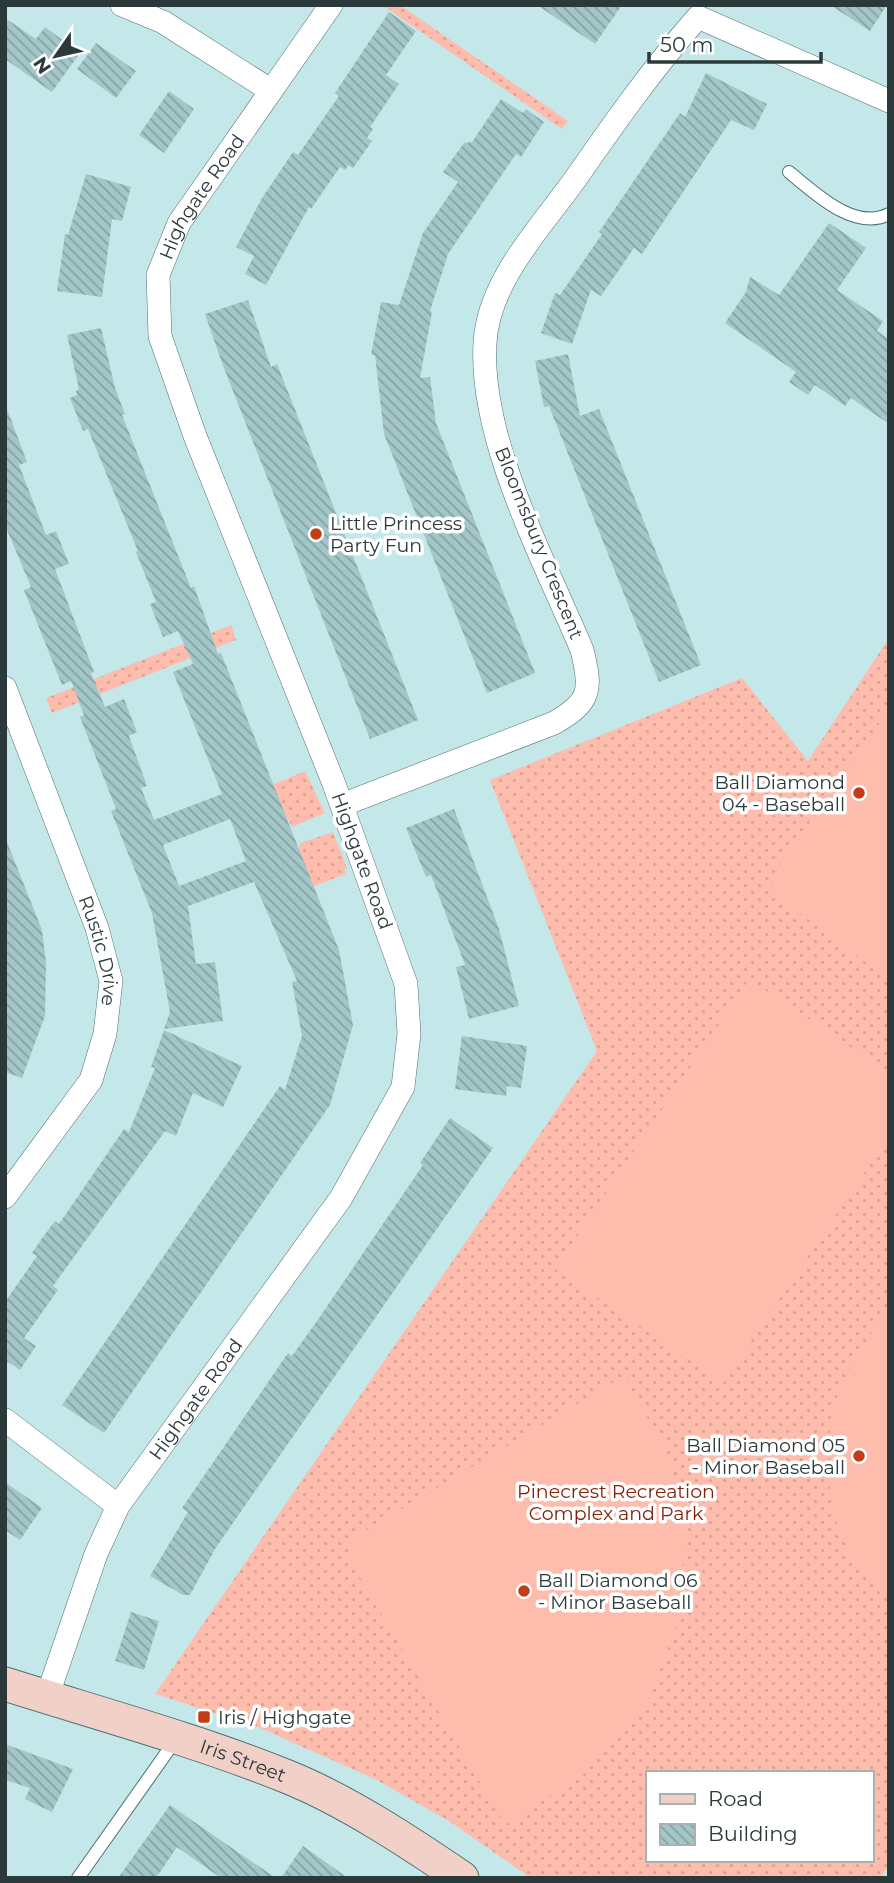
<svg xmlns="http://www.w3.org/2000/svg" width="894" height="1883" font-family="Montserrat,sans-serif">
<style>
.grass{fill:url(#grass-dots);fill-rule:evenodd}
.pitch{fill:#fdbcac}
.building{fill:url(#building-back-hatch);fill-rule:evenodd}
.lines{fill:none;stroke-linecap:round;stroke-linejoin:round}
.lane-casing{stroke:#4f6f71;stroke-width:14}
.street-casing{stroke:#4f6f71;stroke-width:24}
.secondary-casing{stroke:#4f6f71;stroke-width:35}
.lane{stroke:#fff;stroke-width:12}
.street{stroke:#fff;stroke-width:23}
.secondary{stroke:#f1d0c8;stroke-width:33}
.poi-dot{fill:#c43b18;stroke:#fff;stroke-width:2.5}
.labels{text-anchor:middle;dominant-baseline:central;stroke-width:7;stroke-linejoin:round;paint-order:stroke}
.street-label{font-size:19px;fill:#2b393a;stroke:#fff}
.poi-label{font-size:19px;fill:#2b393a;stroke:#fff;text-anchor:start}
.park-label{font-size:19px;fill:#80240d;stroke:#fff}
</style>
<defs>
<pattern id="grass-dots" width="8" height="8" patternUnits="userSpaceOnUse" patternTransform="scale(1.75)"><rect width="8" height="8" fill="#fdbcac"/><path d="M2 2h.1M6 6h.1" fill="none" stroke="#d9a295" stroke-width="1.8" stroke-linecap="round"/></pattern>
<pattern id="building-back-hatch" width="6" height="6" patternUnits="userSpaceOnUse" patternTransform="scale(1.75)"><rect width="6" height="6" fill="#a3c6c8"/><path d="M-1 5l2 2M0 0l6 6M5-1l2 2" fill="none" stroke="#85a2a3"/></pattern>
</defs>
<rect width="100%" height="100%" fill="#c4e8ea"/>
<!-- grass -->
<path class="grass" d="M382,5h18l168,116 -6,8z
M231,625l5,15 -184,73 -6,-15z
M889,638v1227l-9,13h-349l-79,-55 -75,-43 -119,-53 -103,-33 442,-643 -107,-271 252,-102 66,83zM647,1773h224v87h-224z
M305,771l20,42 -33,14 -3,-7 -3,1 -14,-36z
M333,832l14,36 -3,2 2,4 -34,13 -14,-37 2,-7z"/>
<!-- pitch -->
<path class="pitch" d="M889,710v270l-115,-86 -3,-17z
M749,979l140,94v63l-166,247 -168,-114z
M889,1313v278l-7,4 -26,-30 -18,-35 -8,-39v-70l11,-38 37,-61z
M624,1376l42,74 20,79 -9,96 -31,80 -63,70 -78,50 -157,-268 5,-19z"/>
<!-- building -->
<path class="building" d="M537,5h85l-27,39z
M830,5h57l-17,26z
M389,12l27,19 -30,44 13,9 -29,43 3,2 -6,9 5,3 -19,27 -5,-3 -3,5 -5,-3 -29,42 -2,-2 -43,78 -21,-11 9,-18 -18,-9 26,-49 31,-46 5,3 41,-59 -4,-3z
M5,18l31,21 9,-12 35,26 -28,39 -47,-33z
M96,43l40,28 -20,27 -39,-29z
M706,73l61,31 -13,26 -23,-10 -89,134 -8,-6 -33,48 -10,-6 -19,54 -31,-11 14,-40 5,2 42,-61 -3,-2 81,-119 5,4z
M169,91l25,18 -30,44 -25,-18z
M501,99l22,14 3,-4 18,13 -23,35 -5,-3 -68,100 -18,57 2,1 -12,66 10,-1 6,46 99,250 -48,20 -103,-259 -9,-79h-4l10,-53 18,3 24,-72 35,-51 -15,-10 21,-29 8,-1z
M86,174l45,13 -9,34 -10,-2 -10,78 -45,-6 8,-57 3,1z
M829,223l37,25 -29,42 46,31 -6,10 12,8v85l-38,-26 -6,8 -30,-21 -7,10 -19,-13 7,-10 -71,-49 21,-31 4,-15 29,18z
M248,300l23,67 6,-3 141,356 -48,19 -148,-376 -17,-49z
M101,328l14,60 10,26 -3,1 69,173 3,-2 24,68 3,-1 118,297 14,75 -23,80 -226,328 -42,-28 218,-319 5,4 17,-54 -10,-54 5,-1 -43,-99 -66,24 8,58 19,-2 8,59 -59,8 6,-17 -18,-99 -41,-102 5,-2 -36,-92 4,-2 -13,-34 -9,4 -38,-95 7,-3 -26,-62 2,-116 20,53 -8,3 27,70 10,-4 13,33 -14,5 39,103 -3,1 14,34 19,-8 13,33 -8,4 18,50 -6,2 13,32 68,-26 -49,-122 20,-8 -15,-33 -15,6 -13,-33 6,-2 -20,-50 2,-1 -50,-122 -5,2 -13,-33 7,-3 -1,-4 3,-2 -12,-54zM230,819l16,42 -67,25 -16,-41z
M568,354l12,62 19,-7 102,256 -42,17 -110,-276 -5,1 -9,-46z
M454,809l45,120 20,77 -50,13 -13,-52 9,-2 -34,-90 -5,2 -20,-49z
M5,837l37,93 4,33 -1,53 -23,62 -17,-6z
M164,1030l78,36 -19,41 -30,-14 -17,43 -11,-5 -112,155 5,4 -34,48 12,8 -16,24 -12,-8 -3,3v-63l32,-46 -5,-3 11,-16 12,-16 4,3 65,-95 5,3 26,-64 -4,-1z
M462,1036l65,10 -6,42 -14,-2 -1,10 -51,-7z
M450,1118l43,30 -278,401 -25,46h-7l-33,-19 38,-64 -6,-4 106,-155 4,3 25,-35 106,-156 -3,-2z
M5,1482l37,26 -22,32 -15,-10z
M131,1612l28,9 -15,49 -29,-9z
M5,1744l68,25 -21,43 -27,-13 5,-11 -25,-8z
M170,1805l56,39 50,34h-55l-44,-31 -21,31h-38z
M303,1846l45,32h-67z"/>
<g class="lines">
<defs>
<path id="lane" d="M789,172c25,20 65,60 100,42
M78,1878l99,-140"/>
<g id="street">
<path d="M122,5l41,17 107,68"/>
<path id="s1" d="M5,688l92,240 14,53 -6,53 -14,46 -86,117"/>
<path d="M342,805l212,-82c37,-21 38,-33 28,-73 -37,-88 -103,-211 -97,-307 3,-62 57,-117 91,-165 39,-56 77,-110 122,-161l191,84"/>
<path d="M5,1420l113,86"/>
<path id="s2" d="M47,1697l49,-143 22,-48 223,-308 62,-111 6,-53 -3,-50 -72,-200 -139,-348 -35,-100 -2,-61 21,-52 152,-218"/>
</g>
<g id="secondary">
<path id="s3" d="M5,1684c95,30 191,56 283,93 59,24 121,65 174,101"/>
</g>
</defs>
<!-- lane casing -->
<use href="#lane" class="lane-casing"/>
<!-- street casing -->
<use href="#street" class="street-casing"/>
<!-- secondary casing -->
<use href="#secondary" class="secondary-casing"/>
<!-- lane -->
<use href="#lane" class="lane"/>
<!-- street -->
<use href="#street" class="street"/>
<!-- secondary -->
<use href="#secondary" class="secondary"/>
</g>
<!-- markers -->
<g class="poi-dot">
<circle cx="316" cy="534" r="7"/>
<circle cx="859" cy="793" r="7"/>
<circle cx="859" cy="1456" r="7"/>
<circle cx="524" cy="1591" r="7"/>
<rect x="197" y="1710" width="14" height="14" rx="3.5"/>
</g>
<g class="labels">
<!-- street labels -->
<g class="street-label">
<text stroke="none"><textPath href="#s2" startOffset="1659">Highgate Road</textPath></text>
<text transform="translate(539 543) rotate(68)">Bloomsbury Crescent</text>
<text transform="translate(362 861) rotate(70)">Highgate Road</text>
<text stroke="none"><textPath href="#s1" startOffset="280">Rustic Drive</textPath></text>
<text stroke="none"><textPath href="#s2" startOffset="336">Highgate Road</textPath></text>
<text stroke="none"><textPath href="#s3" startOffset="250">Iris Street</textPath></text>
</g>
<!-- poi labels -->
<g class="poi-label">
<text x="330" y="523">Little Princess<tspan x="330" dy="22">Party Fun</tspan></text>
<text x="845" y="782" text-anchor="end">Ball Diamond<tspan x="845" dy="22">04 - Baseball</tspan></text>
<text x="845" y="1445" text-anchor="end">Ball Diamond 05<tspan x="845" dy="22">- Minor Baseball</tspan></text>
<text x="538" y="1580">Ball Diamond 06<tspan x="538" dy="22">- Minor Baseball</tspan></text>
<text x="218" y="1717">Iris / Highgate</text>
</g>
<!-- park labels -->
<g class="park-label">
<text x="616" y="1491">Pinecrest Recreation<tspan x="616" dy="22">Complex and Park</tspan></text>
</g>
</g>
<!-- border -->
<rect width="894" height="1883" fill="none" stroke="#2b393a" stroke-width="14"/>
<!-- legend -->
<rect x="646" y="1771" width="228" height="91" fill="#ffffff" stroke="#aab0b0" stroke-width="2"/>
<rect x="660" y="1794" width="35" height="10" fill="#f1d0c8" stroke="#aab0b0" stroke-width="2"/>
<text x="708" y="1806" font-size="21" fill="#2b393a">Road</text>
<rect x="660" y="1824" width="35" height="21" fill="url(#building-back-hatch)" stroke="#aab0b0" stroke-width="2"/>
<text x="708" y="1841" font-size="21" fill="#2b393a">Building</text>
<!-- north arrow -->
<g transform="translate(56 56) rotate(236)" stroke="#ffffff" stroke-width="5" paint-order="stroke">
<path d="M0-5L12 26L0 18L-12 26Z" fill="#2b393a"/>
<text y="-10" font-size="19" font-weight="bold" text-anchor="middle" fill="#2b393a">N</text>
</g>
<!-- scale -->
<path d="M649 52v10h172v-10" fill="none" stroke="#2b393a" stroke-width="3.5"/>
<text x="660" y="52" font-size="21" fill="#2b393a" stroke="#ffffff" stroke-width="5" paint-order="stroke">50 m</text>
</svg>
